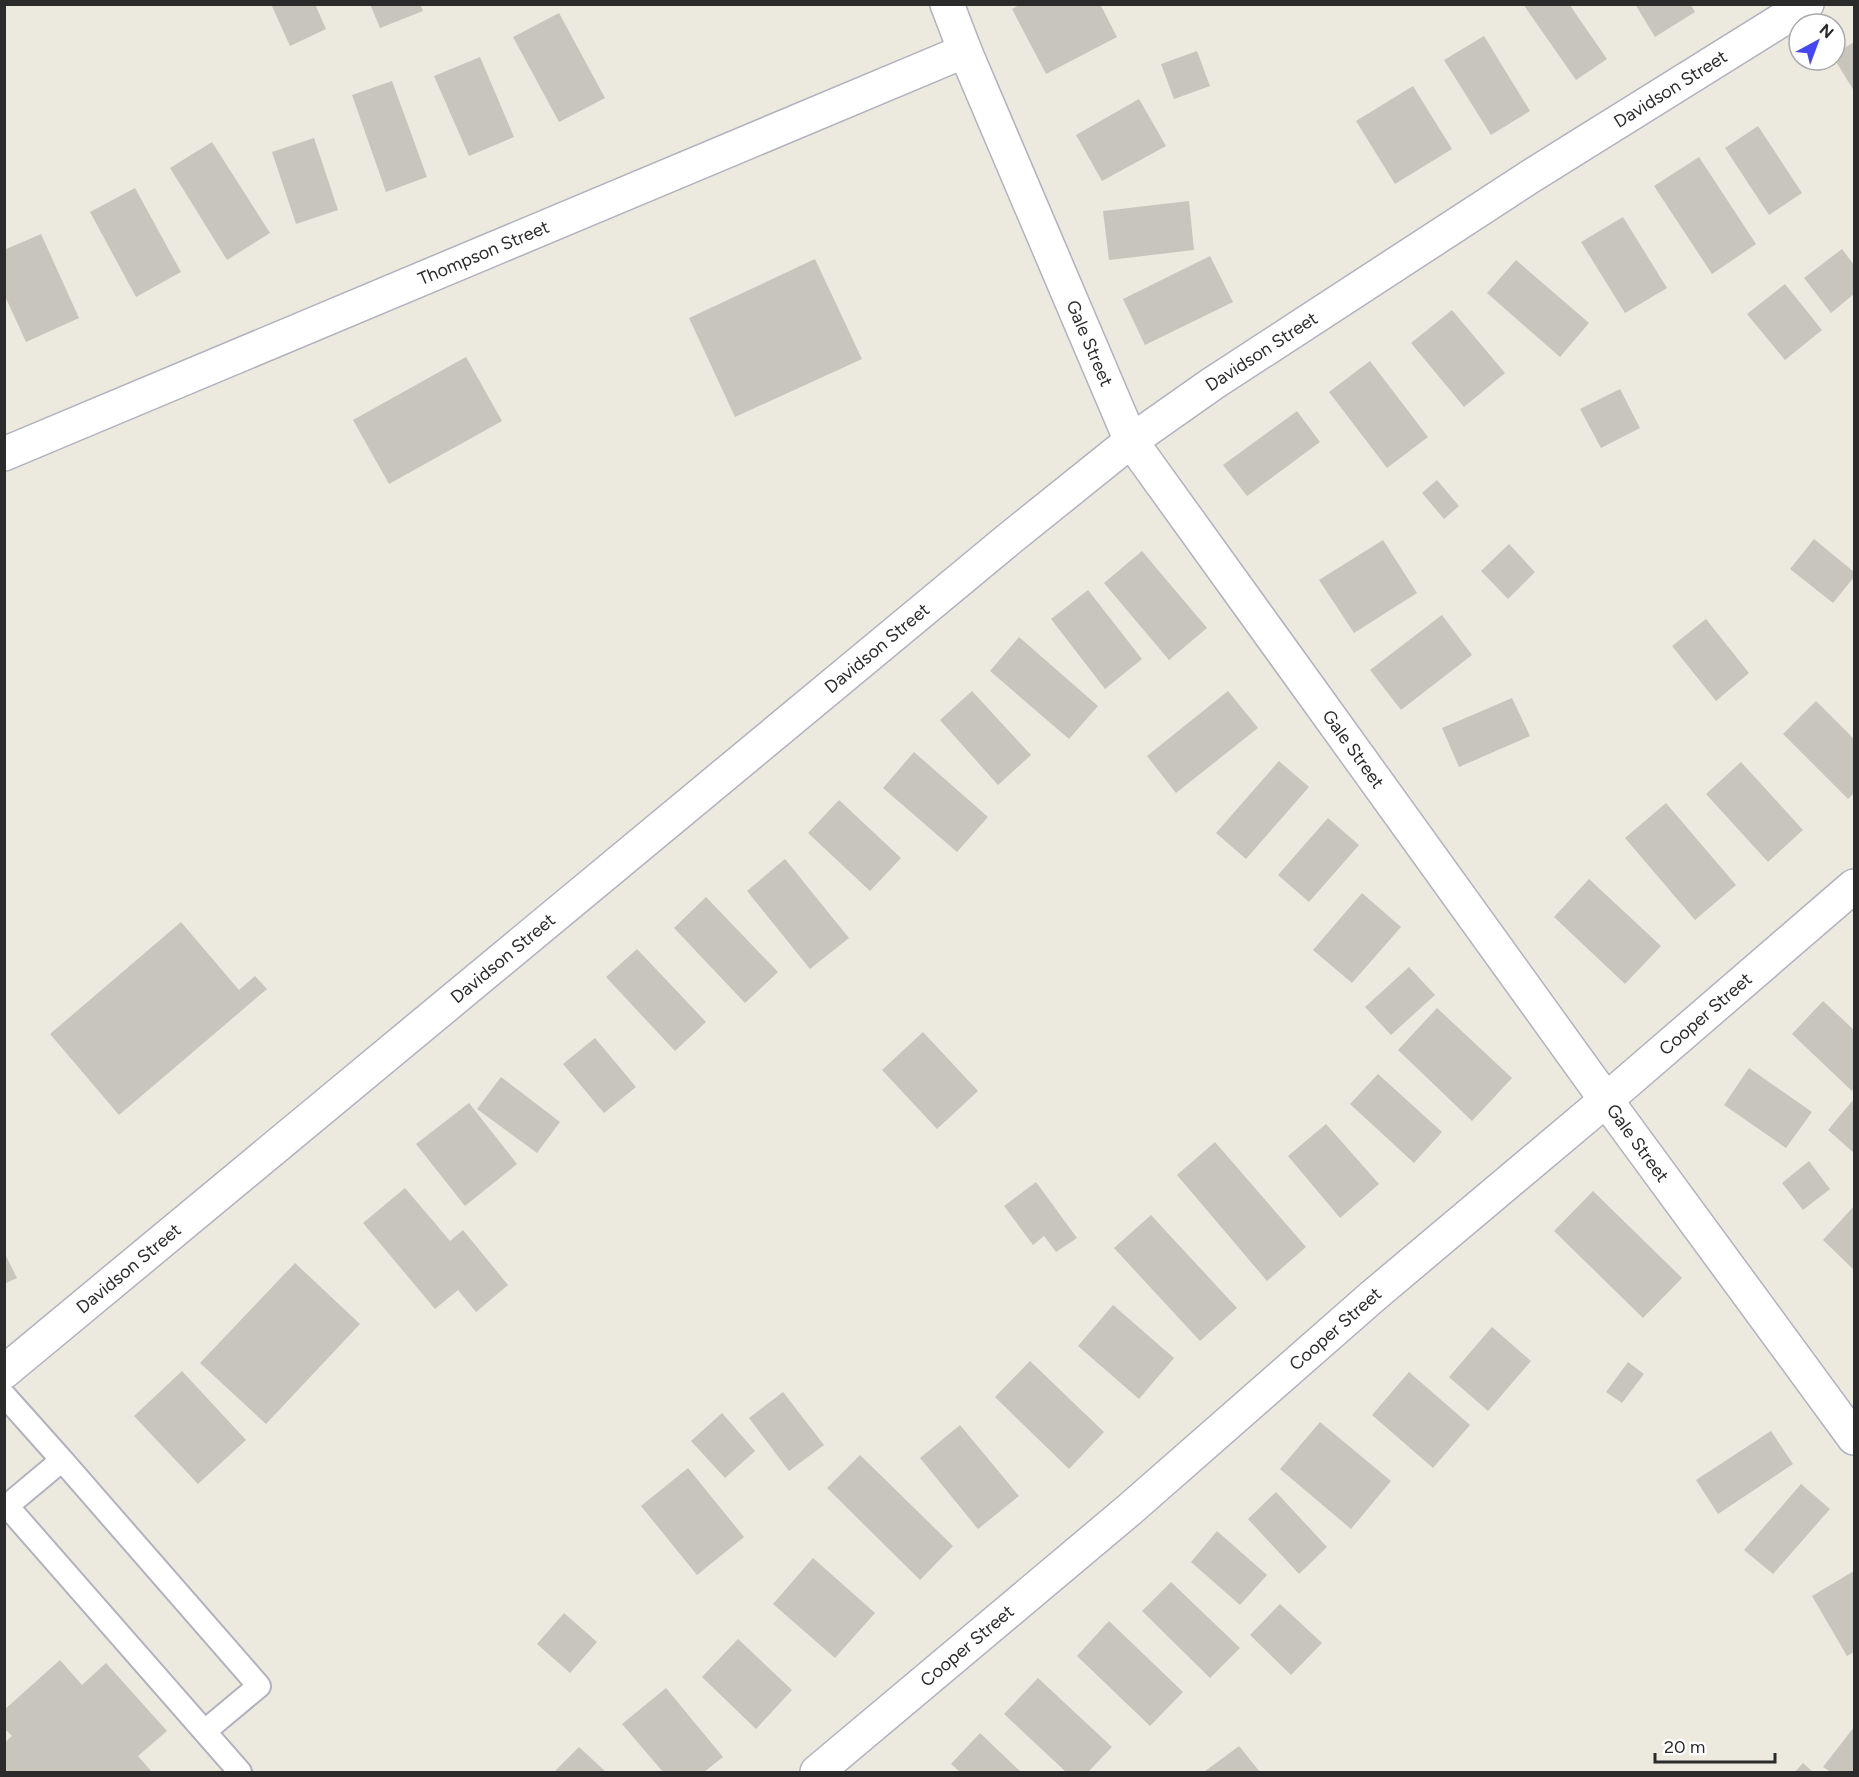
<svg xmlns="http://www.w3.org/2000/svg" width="1859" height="1777" font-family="Figtree,sans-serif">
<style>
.building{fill:#c8c5bd}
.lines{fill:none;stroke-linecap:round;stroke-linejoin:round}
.lane-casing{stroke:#b1b2be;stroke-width:26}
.street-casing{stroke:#b1b2be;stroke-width:36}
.lane{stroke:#fff;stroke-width:22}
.street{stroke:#fff;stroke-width:33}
.labels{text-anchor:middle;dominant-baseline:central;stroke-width:4.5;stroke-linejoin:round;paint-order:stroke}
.street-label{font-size:18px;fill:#2b2b2b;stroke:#fff}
</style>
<rect width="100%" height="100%" fill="#ece9de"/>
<!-- building -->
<path class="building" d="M271,4h44l11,25 -36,17z
M370,4h50l3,7 -43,17z
M1021,4h79l17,33 -71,37 -34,-65z
M1523,4h46l38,55 -31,21z
M1635,4h55l5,8 -40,25z
M559,13l46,85 -46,24 -46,-85z
M1484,36l46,75 -39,24 -47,-75z
M1854,42v49l-19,-31v-6z
M1197,51l13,35 -36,13 -13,-35z
M480,57l34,80 -45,19 -35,-80z
M392,81l35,96 -41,15 -34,-97z
M1413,86l39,63 -57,35 -39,-63z
M1139,99l27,47 -64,35 -26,-46z
M1758,126l44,67 -33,22 -44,-67z
M314,138l24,72 -42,14 -24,-72z
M212,142l58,91 -43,27 -57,-92z
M1699,157l57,87 -44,30 -58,-88z
M135,188l46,84 -45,25 -46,-85z
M1189,201l5,49 -85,10 -6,-49z
M1623,217l44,71 -42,25 -44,-71z
M41,234l38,84 -53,24 -22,-48v-44z
M1842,249l12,16v29l-23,19 -27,-35z
M1210,256l23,46 -88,43 -22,-46z
M815,259l47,100 -127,58 -46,-99z
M1516,260l73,63 -29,34 -73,-64z
M1785,284l37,46 -37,30 -38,-46z
M1452,310l53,63 -41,34 -53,-64z
M466,357l36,64 -113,63 -36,-64z
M1370,361l58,76 -41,31 -58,-76z
M1620,389l20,39 -39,20 -21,-39z
M1297,411l23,31 -73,54 -24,-31z
M1437,480l22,26 -15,13 -22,-26z
M1814,539l40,33v5l-21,26 -43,-34z
M1383,540l34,53 -63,40 -35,-53z
M1509,544l26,28 -27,27 -27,-28z
M1142,551l65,77 -38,32 -65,-77z
M1088,590l54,69 -37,30 -54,-70z
M1442,615l30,40 -71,55 -31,-40z
M1706,619l43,54 -33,28 -44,-55z
M1019,637l79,69 -29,33 -79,-68z
M972,691l59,64 -33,30 -58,-65z
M1228,691l30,37 -82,65 -29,-37z
M1512,698l18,38 -71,31 -17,-39z
M1816,701l38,38v54l-6,6 -65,-65z
M914,752l74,65 -31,35 -74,-64z
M1279,761l30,26 -63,72 -30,-26z
M1741,762l62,68 -35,32 -62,-68z
M839,800l62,58 -31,33 -62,-58z
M1666,803l70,82 -41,35 -70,-82z
M1328,818l31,27 -50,57 -31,-27z
M785,859l64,79 -39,31 -63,-78z
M1589,879l72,67 -36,38 -71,-67z
M1362,893l39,34 -49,56 -39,-33z
M706,897l72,75 -33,31 -71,-75z
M181,922l58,68 16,-14 12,13 -148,126 -69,-81z
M637,949l69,73 -31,29 -69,-74z
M1409,967l26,28 -44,40 -26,-28z
M1823,1001l31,29v58l-2,3 -60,-57z
M1437,1008l75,70 -40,43 -74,-71z
M923,1032l55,59 -41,38 -55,-59z
M595,1038l41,49 -32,26 -41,-49z
M1749,1068l63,44 -26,36 -62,-43z
M1378,1074l64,58 -28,31 -64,-59z
M501,1077l59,45 -23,31 -60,-44z
M1854,1099v54l-26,-23z
M469,1103l48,61 -52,42 -49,-62z
M1326,1124l53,60 -39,34 -52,-62z
M1215,1142l91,105 -39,34 -90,-106z
M1809,1161l21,28 -27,21 -21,-27z
M1036,1182l41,56 -21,14 -12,-16 -11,9 -29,-39z
M405,1188l45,53 13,-11 45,55 -32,27 -18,-22 -23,19 -72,-86z
M1593,1191l89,87 -39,40 -89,-87z
M1854,1206v64l-31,-30z
M1151,1215l86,93 -37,33 -86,-93z
M4,1252l13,26 -13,6z
M295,1263l65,61 -94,100 -66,-61z
M1113,1305l61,53 -35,41 -61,-53z
M1492,1327l39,34 -43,50 -39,-34z
M1030,1361l74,71 -35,37 -74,-72z
M1628,1362l16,12 -22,29 -16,-11z
M182,1371l64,69 -48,44 -64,-68z
M1409,1372l61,53 -37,43 -61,-53z
M783,1392l41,53 -35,26 -40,-53z
M722,1413l33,38 -30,27 -34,-37z
M1320,1422l71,59 -40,48 -71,-60z
M960,1425l59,71 -41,33 -58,-71z
M1771,1431l22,33 -75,50 -22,-34z
M860,1455l93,91 -33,34 -93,-92z
M688,1468l56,69 -47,38 -56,-69z
M1801,1484l29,25 -57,65 -29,-24z
M1276,1492l51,55 -28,27 -51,-55z
M1217,1531l50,44 -27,30 -49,-43z
M813,1558l62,55 -40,45 -62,-54z
M1854,1571v81l-7,4 -35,-60z
M1171,1582l69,66 -30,30 -68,-67z
M1280,1604l42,39 -31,32 -41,-40z
M564,1613l33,29 -27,31 -33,-29z
M1109,1621l74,71 -33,34 -73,-70z
M738,1639l54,51 -36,39 -54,-52z
M60,1660l22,25 24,-22 61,68 -29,25 14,16h-148v-29l8,-7 -8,-8v-18z
M1038,1678l74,69 -24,25h-22l-62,-58z
M666,1688l57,69 -19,15h-41l-41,-48z
M1854,1727v45h-23l-8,-5z
M980,1733l41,39h-61l-9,-8z
M1239,1746l21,26h-56z
M579,1747l27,25h-52z
M1803,1763l10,9h-18z"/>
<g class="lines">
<defs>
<path id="lane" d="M4,1395l58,65
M205,1731l54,-45 -197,-226 -55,46 233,266"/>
<g id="street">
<path id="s1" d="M947,4l18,47 166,390 475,659 248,338"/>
<path id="s2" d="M4,454l961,-403"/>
<path id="s3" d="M4,1372l1005,-833 122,-98 81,-57 316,-206 279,-174"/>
<path id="s4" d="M817,1772l312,-262 244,-214 233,-196 248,-214"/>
</g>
</defs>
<!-- lane casing -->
<use href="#lane" class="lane-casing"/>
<!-- street casing -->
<use href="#street" class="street-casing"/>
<!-- lane -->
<use href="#lane" class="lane"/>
<!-- street -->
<use href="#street" class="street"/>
</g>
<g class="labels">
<!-- street labels -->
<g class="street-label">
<text stroke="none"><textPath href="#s3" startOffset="2106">Davidson Street</textPath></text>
<text stroke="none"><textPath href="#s2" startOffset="520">Thompson Street</textPath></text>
<text stroke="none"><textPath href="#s1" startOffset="368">Gale Street</textPath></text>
<text stroke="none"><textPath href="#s3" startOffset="1620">Davidson Street</textPath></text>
<text stroke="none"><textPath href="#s3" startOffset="1134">Davidson Street</textPath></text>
<text stroke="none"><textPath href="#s1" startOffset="854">Gale Street</textPath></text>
<text stroke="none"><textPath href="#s3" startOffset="648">Davidson Street</textPath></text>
<text stroke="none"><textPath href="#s4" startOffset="1168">Cooper Street</textPath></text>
<text stroke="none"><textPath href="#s1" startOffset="1340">Gale Street</textPath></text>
<text stroke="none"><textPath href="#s3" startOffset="162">Davidson Street</textPath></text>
<text stroke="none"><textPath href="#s4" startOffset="682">Cooper Street</textPath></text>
<text stroke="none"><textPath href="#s4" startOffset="196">Cooper Street</textPath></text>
</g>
</g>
<!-- border -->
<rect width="1859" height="1777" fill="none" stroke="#2b2b2b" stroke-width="12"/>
<!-- north arrow -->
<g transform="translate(1817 42) rotate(41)"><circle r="28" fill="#ffffff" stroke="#aaaaaa" stroke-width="1.5"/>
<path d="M0-4.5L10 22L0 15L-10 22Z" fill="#4547f2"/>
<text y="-9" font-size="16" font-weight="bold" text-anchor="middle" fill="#2b2b2b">N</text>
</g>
<!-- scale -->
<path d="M1655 1753v9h120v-9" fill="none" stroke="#2b2b2b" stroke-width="3"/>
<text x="1664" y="1753" font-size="18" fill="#2b2b2b" stroke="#ffffff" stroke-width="4.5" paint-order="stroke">20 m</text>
</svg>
